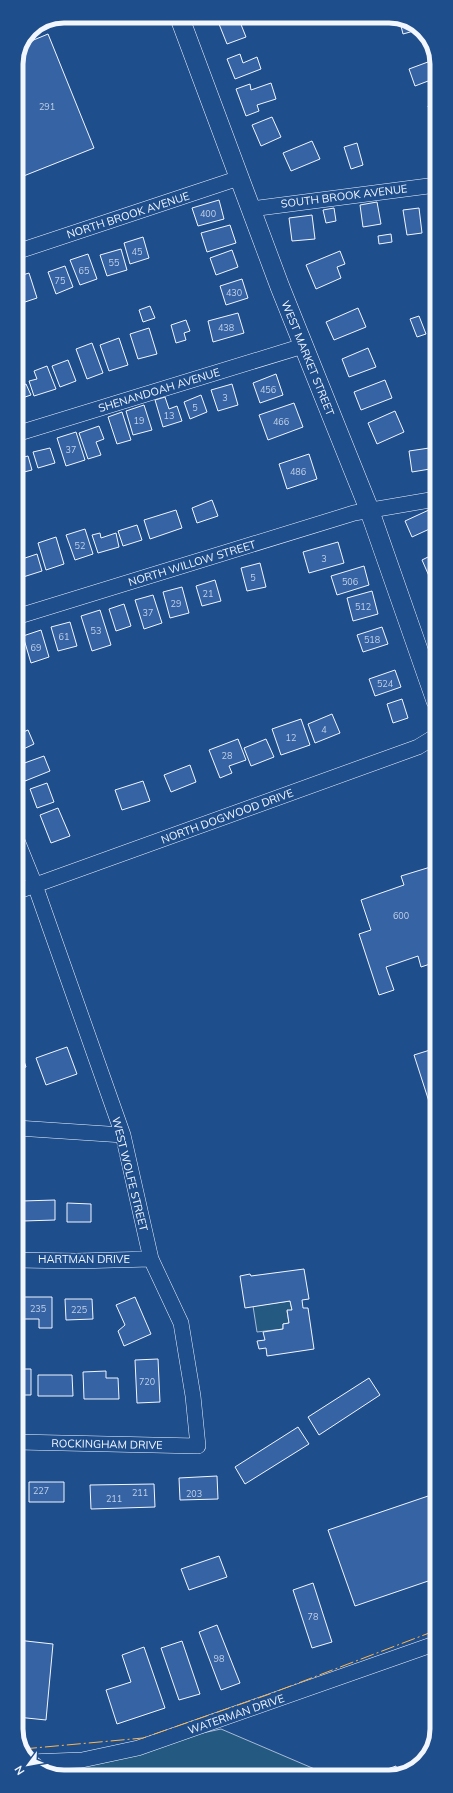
<svg xmlns="http://www.w3.org/2000/svg" width="453" height="1793" font-family="Mulish,sans-serif">
<style>
.green{fill:#245a82;stroke:#a8bbd7}
.building{fill:#3563a3;stroke:#f2f6ff}
.lines{fill:none;stroke-linecap:round;stroke-linejoin:round}
.minor-casing{stroke:#f2f6ff;stroke-width:16}
.major-casing{stroke:#f2f6ff;stroke-width:20}
.minor{stroke:#1f4e8c;stroke-width:15}
.major{stroke:#1f4e8c;stroke-width:19}
.power{stroke:#ffb74d;stroke-width:1;stroke-dasharray:14 3 2 3;stroke-linecap:butt}
.labels{text-anchor:middle;dominant-baseline:central;stroke-width:3;stroke-linejoin:round;paint-order:stroke}
.number-label{font-size:9px;fill:#c3d1e8}
.street-label{font-size:11px;fill:#f2f6ff;stroke:#1f4e8c}
.rim{fill:none;stroke:#f2f6ff;stroke-width:5}
</style>
<rect width="100%" height="100%" fill="#1f4e8c"/>
<!-- green -->
<path class="green" d="M290,1301l2,9 -5,1 2,12 -6,1v5l-26,3 -4,-26z
M221,1729l103,44 1,3 -267,1 -17,-9z"/>
<!-- building -->
<path class="building" d="M293,16h17v2l-15,6z
M238,17l8,20 -19,7 -8,-20z
M399,18l22,10v1l-18,5z
M48,34l46,114 -78,31v-116l8,-19z
M240,54l3,9 14,-6 4,12 -26,10 -8,-20z
M436,59v19l-21,8 -6,-17z
M271,83l5,16 -19,6 2,6 -13,5 -10,-27 14,-5 1,6z
M436,104v16l-3,1 -5,-15z
M272,117l9,20 -20,9 -9,-21z
M312,141l8,18 -29,12 -8,-18z
M357,143l6,22 -12,4 -7,-22z
M219,200l5,19 -26,7 -6,-18z
M377,202l4,22 -18,3 -3,-22z
M334,208l2,13 -10,2 -3,-13z
M419,208l3,25 -15,2 -4,-25z
M312,215l3,24 -23,2 -3,-23z
M230,225l6,18 -29,9 -6,-19z
M391,234l1,8 -13,2 -1,-8z
M143,237l6,21 -19,6 -6,-21z
M121,249l6,21 -20,6 -7,-21z
M232,250l6,17 -22,8 -6,-17z
M340,251l5,13 -8,3 4,11 -25,11 -10,-24z
M88,254l9,25 -17,6 -10,-25z
M65,266l8,21 -17,7 -8,-22z
M29,273l8,25 -18,6 -3,-9v-18z
M242,279l6,19 -22,7 -6,-19z
M150,306l5,12 -12,4 -4,-12z
M358,308l8,19 -32,13 -8,-18z
M238,313l6,20 -31,9 -5,-21z
M419,316l7,18 -9,3 -7,-18z
M186,320l4,11 -6,2 2,7 -10,3 -5,-18z
M149,328l8,26 -19,5 -8,-25z
M119,338l9,27 -19,6 -9,-26z
M92,343l11,30 -16,6 -11,-30z
M368,348l8,19 -27,10 -7,-18z
M68,360l8,21 -16,6 -8,-21z
M47,366l9,23 -22,7 -5,-15 8,-2 -3,-8z
M276,374l7,21 -23,8 -7,-20z
M385,380l7,18 -31,12 -7,-18z
M26,384l5,11 -15,5v-12z
M232,384l6,21 -20,6 -7,-21z
M201,395l6,17 -17,7 -6,-17z
M165,397l4,12 8,-3 5,15 -19,6 -8,-27z
M294,403l9,24 -35,13 -9,-25z
M144,405l8,25 -19,5 -7,-24z
M395,411l9,21 -27,12 -9,-21z
M122,412l9,28 -14,4 -9,-27z
M99,426l5,13 -8,3 5,13 -13,4 -9,-26z
M76,432l9,28 -19,6 -9,-28z
M436,447v21l-24,4 -3,-21z
M50,448l5,15 -17,5 -5,-16z
M309,454l8,25 -30,10 -8,-25z
M28,456l4,14 -16,4v-15z
M212,500l6,16 -21,7 -5,-15z
M431,509l5,12v5l-24,11 -7,-16z
M176,510l6,18 -32,11 -6,-19z
M137,525l5,15 -19,6 -5,-15z
M85,529l8,25 -18,6 -9,-25z
M100,533l1,5 15,-5 3,14 -21,6 -6,-18z
M56,537l8,27 -18,6 -8,-27z
M338,542l6,21 -35,10 -6,-21z
M436,553v20l-7,3 -7,-16z
M37,554l5,17 -22,7 -4,-17z
M260,563l6,24 -19,4 -6,-23z
M364,566l5,19 -32,10 -6,-19z
M215,580l6,21 -19,5 -6,-20z
M182,587l7,26 -19,5 -7,-26z
M372,591l6,23 -25,7 -6,-23z
M153,595l9,28 -18,6 -9,-29z
M124,604l7,22 -15,5 -7,-22z
M100,610l11,35 -19,6 -11,-35z
M70,622l7,24 -19,5 -7,-24z
M382,627l6,17 -25,8 -6,-17z
M41,630l8,27 -18,6 -8,-27z
M16,651l7,21 -7,2z
M395,670l6,17 -26,9 -6,-17z
M402,699l6,19 -15,5 -6,-19z
M332,714l8,19 -25,10 -7,-19z
M301,719l9,26 -29,10 -9,-26z
M28,730l6,14 -17,8 -1,-17z
M238,739l8,21 -17,6 3,7 -12,5 -11,-28z
M266,739l8,18 -23,9 -7,-18z
M44,756l6,15 -25,10 -6,-16z
M190,765l6,17 -25,10 -7,-17z
M143,781l7,20 -28,9 -7,-20z
M47,783l7,19 -17,6 -7,-19z
M58,808l12,28 -19,7 -11,-28z
M437,865v118l-7,-19 -9,3 -3,-11 -32,11 8,23 -15,5 -20,-61 12,-4 -10,-30 43,-15 -3,-9z
M16,935l8,16 -8,3z
M17,1043h1l8,24 -9,3z
M67,1047l10,27 -31,11 -10,-27z
M430,1050l7,20v43l-4,1 -19,-59z
M55,1200v20l-32,1 -1,-20z
M67,1203l24,1v18h-24z
M304,1269l5,30 -7,1 1,8h5l6,41 -47,7 -1,-8 -7,1 -2,-8 8,-1 -2,-8 20,-3v-5l6,-1 -2,-13h5l-2,-9 -45,7 -5,-32 10,-2 1,2z
M24,1297h28v31h-13v-9h-15z
M135,1297l16,37 -27,12 -6,-15 7,-6 -9,-20z
M65,1299h27l1,20 -27,1z
M158,1359l2,43 -23,1 -2,-43z
M17,1369h14v26h-14z
M106,1371v7h12l1,21h-35l-1,-27z
M38,1375h34l1,21h-35z
M369,1378l11,17 -61,40 -11,-18z
M298,1427l11,17 -64,40 -10,-17z
M217,1476l1,23 -38,1 -1,-22z
M29,1482h35v20h-35z
M154,1484l1,23 -64,2 -1,-24z
M437,1493v85l-82,28 -27,-76z
M219,1556l8,21 -38,13 -8,-21z
M313,1583l19,59 -20,6 -19,-58z
M217,1625l23,58 -19,7 -22,-58z
M17,1640l36,4 -7,76 -29,-3z
M182,1641l18,53 -21,6 -18,-52z
M144,1647l21,61 -48,16 -11,-34 25,-8 -9,-27z
M396,1766l2,10h-30z"/>
<g class="lines">
<defs>
<path id="minor" d="M251,209l185,-24
M16,252l223,-74
M16,434l287,-88
M16,617l338,-104 82,-14
M16,838l19,47 88,250 28,124 30,64 12,73 5,50 -181,-4
M16,892l402,-145 18,-11
M17,1128l106,7
M17,1260l59,1 75,-2
M29,1762l53,-2 56,-12 299,-105"/>
<path id="major" d="M179,16l101,271 89,222 67,192"/>
</defs>
<!-- minor casing -->
<use href="#minor" class="minor-casing"/>
<!-- major casing -->
<use href="#major" class="major-casing"/>
<!-- minor -->
<use href="#minor" class="minor"/>
<!-- major -->
<use href="#major" class="major"/>
<!-- power -->
<path class="power" d="M23,1749l120,-11 124,-43 170,-65"/>
</g>
<g class="labels">
<!-- number labels -->
<g class="number-label">
<text x="47" y="106">291</text>
<text x="208" y="213">400</text>
<text x="137" y="251">45</text>
<text x="114" y="262">55</text>
<text x="84" y="270">65</text>
<text x="60" y="280">75</text>
<text x="234" y="292">430</text>
<text x="226" y="327">438</text>
<text x="268" y="389">456</text>
<text x="225" y="397">3</text>
<text x="195" y="407">5</text>
<text x="169" y="415">13</text>
<text x="139" y="420">19</text>
<text x="281" y="421">466</text>
<text x="71" y="449">37</text>
<text x="298" y="471">486</text>
<text x="80" y="545">52</text>
<text x="324" y="558">3</text>
<text x="253" y="577">5</text>
<text x="350" y="581">506</text>
<text x="208" y="593">21</text>
<text x="176" y="603">29</text>
<text x="363" y="606">512</text>
<text x="148" y="612">37</text>
<text x="96" y="630">53</text>
<text x="64" y="636">61</text>
<text x="372" y="639">518</text>
<text x="36" y="647">69</text>
<text x="385" y="683">524</text>
<text x="324" y="729">4</text>
<text x="291" y="737">12</text>
<text x="227" y="755">28</text>
<text x="401" y="915">600</text>
<text x="38" y="1308">235</text>
<text x="79" y="1309">225</text>
<text x="147" y="1381">720</text>
<text x="41" y="1490">227</text>
<text x="140" y="1492">211</text>
<text x="194" y="1493">203</text>
<text x="114" y="1498">211</text>
<text x="313" y="1616">78</text>
<text x="219" y="1658">98</text>
</g>
<!-- street labels -->
<g class="street-label">
<text transform="translate(344 196) rotate(-7)">SOUTH BROOK AVENUE</text>
<text transform="translate(128 215) rotate(-18)">NORTH BROOK AVENUE</text>
<text transform="translate(308 358) rotate(68)">WEST MARKET STREET</text>
<text transform="translate(159 390) rotate(-17)">SHENANDOAH AVENUE</text>
<text transform="translate(192 563) rotate(-17)">NORTH WILLOW STREET</text>
<text transform="translate(227 816) rotate(-20)">NORTH DOGWOOD DRIVE</text>
<text transform="translate(130 1174) rotate(76)">WEST WOLFE STREET</text>
<text x="84" y="1259">HARTMAN DRIVE</text>
<text transform="translate(107 1444) rotate(1)">ROCKINGHAM DRIVE</text>
<text transform="translate(236 1714) rotate(-19)">WATERMAN DRIVE</text>
</g>
</g>
<!-- crop -->
<path d="M0 0H453V1793H0ZM64 23H389A41 41 0 0 1 430 64V1729A41 41 0 0 1 389 1770H64A41 41 0 0 1 23 1729V64A41 41 0 0 1 64 23Z" fill="#1f4e8c" fill-rule="evenodd"/>
<path class="rim" d="M64 23H389A41 41 0 0 1 430 64V1729A41 41 0 0 1 389 1770H64A41 41 0 0 1 23 1729V64A41 41 0 0 1 64 23Z"/>
<!-- north arrow -->
<g transform="translate(28 1765) rotate(238)" stroke="#1f4e8c" stroke-width="3" paint-order="stroke">
<path d="M0-3L7 15L0 10L-7 15Z" fill="#f2f6ff"/>
<text y="-6" font-size="11" font-weight="bold" text-anchor="middle" fill="#f2f6ff">N</text>
</g>
</svg>
